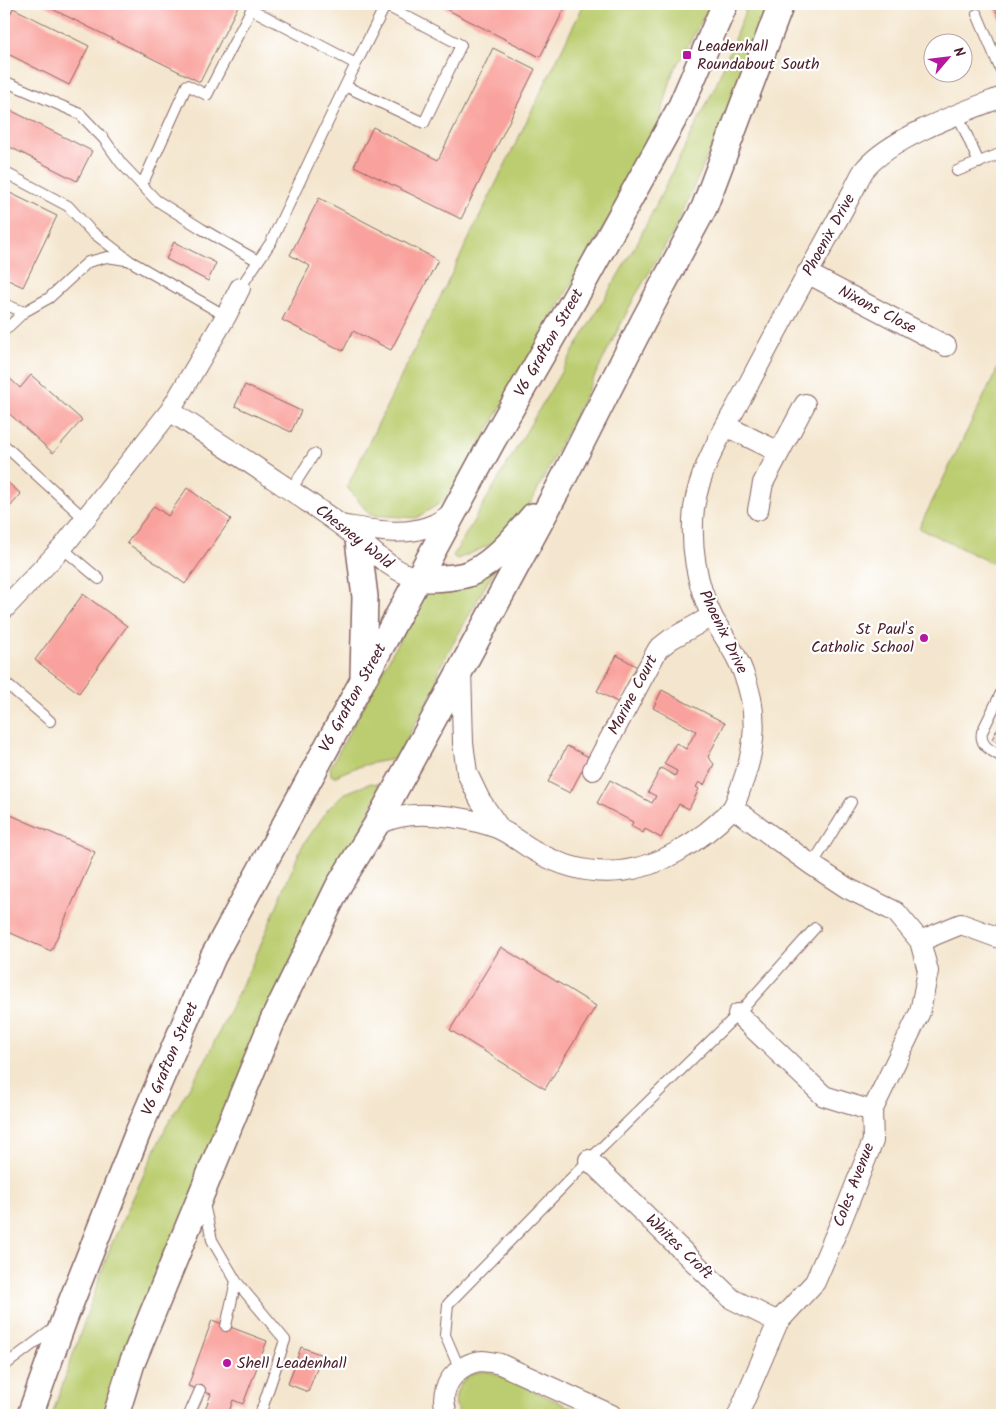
<svg xmlns="http://www.w3.org/2000/svg" width="1006" height="1419" font-family="Kalam,sans-serif">
<style>
.green{fill:#bbcd70;stroke:#82764e}
.building{fill:#f9a29d}
.lines{fill:none;stroke-linecap:round;stroke-linejoin:round}
.service-casing{stroke:#866564;stroke-width:12}
.minor-casing{stroke:#866564;stroke-width:22}
.tertiary-casing{stroke:#866564;stroke-width:28}
.service{stroke:#fff;stroke-width:10}
.minor{stroke:#fff;stroke-width:20}
.tertiary{stroke:#fff;stroke-width:25}
.poi-dot{fill:#b5179e;stroke:#fff;stroke-width:2}
.labels{text-anchor:middle;dominant-baseline:central;stroke-width:4.5;stroke-linejoin:round;paint-order:stroke}
.poi-label{font-size:16px;fill:#4a1f2b;stroke:#fff;text-anchor:start}
.street-label{font-size:16px;fill:#4a1f2b;stroke:#fff}
</style>
<rect width="100%" height="100%" fill="#fff"/>
<filter id="ink" filterUnits="userSpaceOnUse"><feTurbulence type="fractalNoise" baseFrequency=".02" numOctaves="2"/><feDisplacementMap in="SourceGraphic" scale="10" xChannelSelector="R" yChannelSelector="G"/><feConvolveMatrix kernelMatrix="1 2 1 2 8 2 1 2 1" color-interpolation-filters="sRGB"/></filter>
<filter id="wash" filterUnits="userSpaceOnUse"><feTurbulence type="fractalNoise" baseFrequency=".0096" numOctaves="4" result="noise"/><feDisplacementMap in="SourceGraphic" scale="20" xChannelSelector="R" yChannelSelector="G"/><feGaussianBlur stdDeviation="1.12" result="paint"/><feColorMatrix in="noise" values="0 0 0 0 0 0 0 0 0 0 0 0 0 0 0 0 0 1.4 0 .05"/><feComposite in="paint" operator="in"/></filter>
<g filter="url(#wash)">
<rect width="100%" height="100%" fill="#f4e6ce"/>
<!-- green -->
<path class="green" d="M584,4h127l-38,68 -18,65 -205,360 -34,21 -46,-3 -23,-28z
M748,4h20l-48,125 -46,102 -40,67 -99,197c-6,10 -11,23 -19,31 -16,16 -39,25 -59,33l-4,-3 184,-313 79,-158z
M1002,360v208l-83,-40z
M496,567l-56,100 -5,21 -39,71c-22,3 -41,7 -62,18l-3,-2 -1,-7 97,-179z
M371,783l10,2 -274,630h-55l59,-170 55,-118 40,-68 49,-101 46,-110 28,-40 14,-14z
M484,1371l10,2 93,42h-128c-10,-20 2,-41 25,-44z"/>
<g id="blocks">
<!-- building -->
<path class="building" d="M42,4h197l-39,78z
M446,4h121l-27,53 -96,-49z
M993,4h9v20z
M13,8l76,38 -20,39 -65,-33v-25z
M493,48l42,21 -74,150 -107,-53 19,-39 65,33z
M4,107l88,44 -15,30 -73,-37z
M4,190l53,26 -34,71 -19,-9z
M319,198l119,62 -47,90 -38,-19 -10,20 -61,-31 28,-54 -20,-11z
M174,242l42,21 -8,18 -42,-22z
M4,373l16,15 11,-13 51,45 -29,33 -49,-44z
M245,385l56,26 -10,21 -56,-26z
M4,479l17,15 -17,20z
M187,488l44,31 -46,65 -58,-41 27,-37 14,10z
M83,594l44,32 -48,67 -44,-33z
M617,655l22,13 -20,35 -22,-12z
M662,690l63,33 -17,34 6,7 -10,21 -5,-3 -3,5 3,2 -10,20 -10,-5 -18,34 -16,-9 -2,4 -12,-7 2,-4 -36,-19 13,-23 42,23 4,-7 -8,-4 13,-24 14,8 2,-5 -13,-7 12,-21 10,6 10,-18 -43,-23z
M1002,720v25l-10,-6z
M567,746l22,11 -19,36 -22,-11z
M4,812l91,40 -44,99 -47,-21v-50l2,-5 -2,-1z
M501,947l95,59 -51,83 -95,-59z
M212,1320l55,21 -24,63 -10,-4 -5,15h-25l8,-21 -23,-8z
M301,1347l21,8 -14,37 -20,-8z"/>
</g>
</g>
<g filter="url(#ink)">
<use href="#blocks" fill-opacity="0" stroke="#866564" stroke-width="1"/>
<g class="lines">
<defs>
<path id="service" d="M251,9l105,55
M977,14l25,59
M4,81l76,33 24,25 17,24 35,37 46,29 56,32
M345,86l79,37 37,-78 -76,-40
M958,115l21,48
M957,171l45,-18
M4,172l64,34 23,25 39,30 96,55
M142,185l45,-100 20,10 47,-91
M240,288l31,-46 74,-156 41,-82
M4,304l20,8
M4,331l20,-19 25,-14 39,-36 19,-5 19,3
M4,445l81,74
M291,490l23,-36
M62,548l37,31
M4,682l46,39
M1002,691l-20,41c-3,14 10,19 20,25
M812,865l39,-63
M204,1204l8,36 24,41 -10,45
M236,1281l49,59 -25,75
M4,1366l53,-40
M460,1370l-15,-35 3,-31 141,-144 149,-146 77,-86
M189,1415l11,-25"/>
<path id="minor" d="M807,273l139,73
M170,411c57,37 113,73 168,112 28,20 47,46 81,56
M726,426l53,26
M758,510l5,-27 42,-79
M341,525c31,5 64,13 94,-1 8,-4 14,-9 21,-13
M4,609l58,-61 108,-137 56,-95 14,-28
M461,669l2,74 4,30 13,27 20,29
M593,770l65,-121 13,-10 41,-23
M733,808l79,57 35,23 49,24 24,29 8,30 -8,41 -48,99 1,30 -33,83 -25,58 -37,40 -40,93
M376,825c7,-3 15,-6 23,-8 28,-6 72,1 98,11 13,5 25,16 38,23 47,27 94,28 142,1 19,-11 39,-26 54,-42 5,-6 7,-15 10,-23 15,-39 18,-75 2,-115 -7,-20 -20,-36 -30,-54 -17,-33 -23,-74 -19,-110 6,-43 32,-81 52,-119 25,-48 51,-96 77,-143 10,-18 20,-37 30,-55 4,-7 7,-16 12,-22 27,-32 98,-57 137,-72
M920,941l41,-17 41,15
M738,1014l86,82 48,15
M589,1160l143,139 46,23
M447,1415c-1,-5 -3,-10 -3,-16 0,-16 13,-31 28,-36 9,-4 19,-1 28,1l112,51"/>
<path id="tertiary" d="M358,540l7,57 -2,78
M419,579c13,0 44,-1 54,-7 24,-12 43,-36 60,-56
M30,1415l34,-95 74,-188 75,-175 279,-515 88,-153 100,-181 45,-104
M116,1415l16,-52 141,-343 66,-135 37,-60 85,-156 98,-182 85,-167 60,-112 77,-204"/>
</defs>
<!-- service casing -->
<use href="#service" class="service-casing"/>
<!-- minor casing -->
<use href="#minor" class="minor-casing"/>
<!-- tertiary casing -->
<use href="#tertiary" class="tertiary-casing"/>
<!-- service -->
<use href="#service" class="service"/>
<!-- minor -->
<use href="#minor" class="minor"/>
<!-- tertiary -->
<use href="#tertiary" class="tertiary"/>
</g>
</g>
<!-- markers -->
<g class="poi-dot">
<rect x="682" y="50" width="10" height="10" rx="2.5"/>
<circle cx="924" cy="638" r="5"/>
<circle cx="227" cy="1363" r="5"/>
</g>
<g class="labels">
<!-- poi labels -->
<g class="poi-label">
<text x="697" y="46">Leadenhall<tspan x="697" dy="18">Roundabout South</tspan></text>
<text x="914" y="629" text-anchor="end">St Paul's<tspan x="914" dy="18">Catholic School</tspan></text>
<text x="237" y="1363">Shell Leadenhall</text>
</g>
<!-- street labels -->
<g class="street-label">
<text transform="translate(829 235) rotate(-61)">Phoenix Drive</text>
<text transform="translate(877 310) rotate(28)">Nixons Close</text>
<text transform="translate(549 343) rotate(-60)">V6 Grafton Street</text>
<text transform="translate(354 537) rotate(38)">Chesney Wold</text>
<text transform="translate(723 632) rotate(64)">Phoenix Drive</text>
<text transform="translate(633 695) rotate(-62)">Marine Court</text>
<text transform="translate(353 698) rotate(-61)">V6 Grafton Street</text>
<text transform="translate(170 1059) rotate(-67)">V6 Grafton Street</text>
<text transform="translate(854 1185) rotate(-69)">Coles Avenue</text>
<text transform="translate(679 1247) rotate(44)">Whites Croft</text>
</g>
</g>
<!-- margin -->
<rect width="1006" height="1419" fill="none" stroke="#fff" stroke-width="20"/>
<!-- north arrow -->
<g transform="translate(948 58) rotate(62)"><circle r="24" fill="#ffffff" stroke="#b7a5aa"/>
<path d="M0-4L9 19L0 12L-9 19Z" fill="#b5179e"/>
<text y="-8" font-size="14" font-weight="bold" text-anchor="middle" fill="#4a1f2b">N</text>
</g>
</svg>
